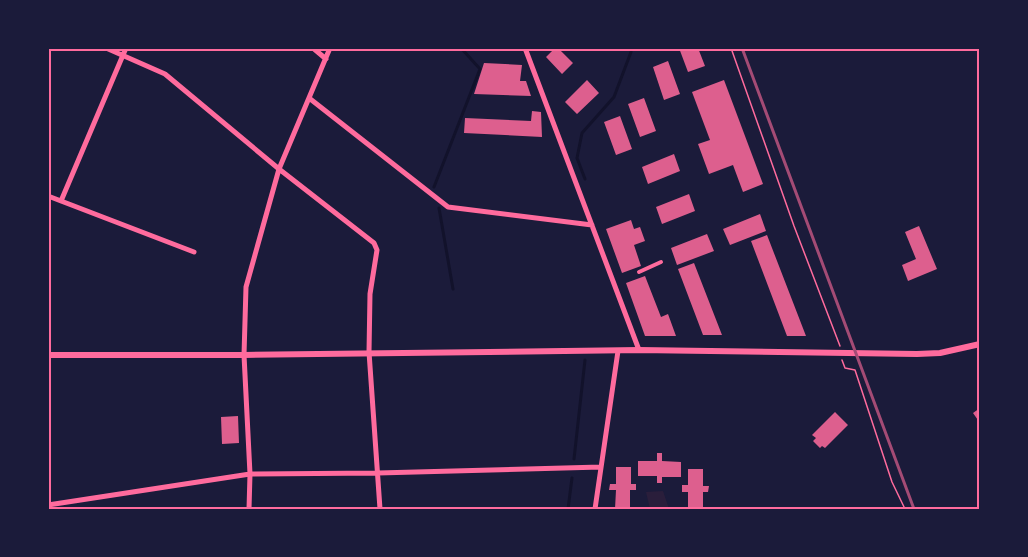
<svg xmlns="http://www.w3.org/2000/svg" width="1028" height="557" font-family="'Asap Condensed',sans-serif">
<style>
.green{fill:#2a1e3b}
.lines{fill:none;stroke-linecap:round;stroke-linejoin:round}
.stream{stroke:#12122b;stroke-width:3}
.building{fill:#dd5f8e}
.path{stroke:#ff6b9d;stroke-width:1.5}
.pedestrian{stroke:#ff6b9d;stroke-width:4}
.minor{stroke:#ff6b9d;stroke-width:5}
.tertiary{stroke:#ff6b9d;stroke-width:6}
.rail{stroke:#a44b75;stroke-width:3}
.neatline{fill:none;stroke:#ff6b9d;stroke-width:2}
</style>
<rect width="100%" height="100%" fill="#1b1b3a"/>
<!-- green -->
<path class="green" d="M663,491l6,18h-19l-4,-17z"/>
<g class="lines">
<!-- stream -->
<path class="stream" d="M585,179l-8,-21 5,-25 32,-36 17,-45
M434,187l46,-118 -19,-21
M439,208l14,81
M574,459l11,-99
M568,509l4,-31"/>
</g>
<!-- building -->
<path class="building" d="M555,48h3l15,15 -11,11 -16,-17z
M679,48h19l7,18 -17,6z
M668,61l12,33 -16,6 -11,-33z
M484,63l38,2 -2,16h6l5,15 -57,-2z
M587,80l12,13 -22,21 -12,-12z
M724,80l39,104 -20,8 -10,-27 -24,9 -11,-30 12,-4 -18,-48z
M644,98l12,33 -16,6 -12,-33z
M532,111l9,1 1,25 -78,-4 1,-15 66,3z
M620,116l12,33 -16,6 -12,-33z
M674,154l6,17 -32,13 -6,-17z
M689,194l6,17 -33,13 -6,-17z
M760,214l6,17 -36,14 -7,-16z
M631,220l3,9 6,-2 5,14 -11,4 7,21 -19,7 -16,-44z
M919,226l18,43 -29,12 -6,-16 14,-6 -11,-27z
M707,234l7,17 -37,14 -6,-17z
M767,235l39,101h-19l-36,-95z
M694,263l28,72h-19l-25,-66z
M645,276l16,41 7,-3 8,22h-31l-19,-53z
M980,408v15l-7,-10z
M835,412l13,13 -23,23 -3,-2 -2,2 -7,-7 3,-3 -4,-3z
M238,416l1,27 -17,1 -1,-27z
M657,453h5v8l19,1v15h-19v6h-5v-7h-19v-15h19z
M616,467h15v17h5v6h-6v19h-15l1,-19h-7l1,-6h6z
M688,469h15v17h6l-1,6h-5v17h-15v-17h-6v-7h6z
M719,507h17v2h-17z"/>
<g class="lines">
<!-- path -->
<path class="path" d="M731,48l63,178 46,120
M842,360l3,8 10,2 37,112 13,27"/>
<!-- pedestrian -->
<path class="pedestrian" d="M639,272l22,-10"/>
<!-- minor -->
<path class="minor" d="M106,48l59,26 114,95 95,74 3,7 -7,44 -1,58 11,157
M313,48l13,11
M525,48l114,302
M309,98l139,109 144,18
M48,196l146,56
M61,201l65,-153
M48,505l202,-31 128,-1 223,-6
M249,509l1,-35 -6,-119 2,-68 33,-118 51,-121
M595,509l23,-158"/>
<!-- tertiary -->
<path class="tertiary" d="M48,355h196l395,-5 278,4 23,-1 40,-9"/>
<!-- rail -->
<path class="rail" d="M742,48l172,461"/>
</g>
<!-- border -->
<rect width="1028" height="557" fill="none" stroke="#1b1b3a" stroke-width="99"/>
<rect x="50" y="50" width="928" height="458" class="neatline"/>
</svg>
